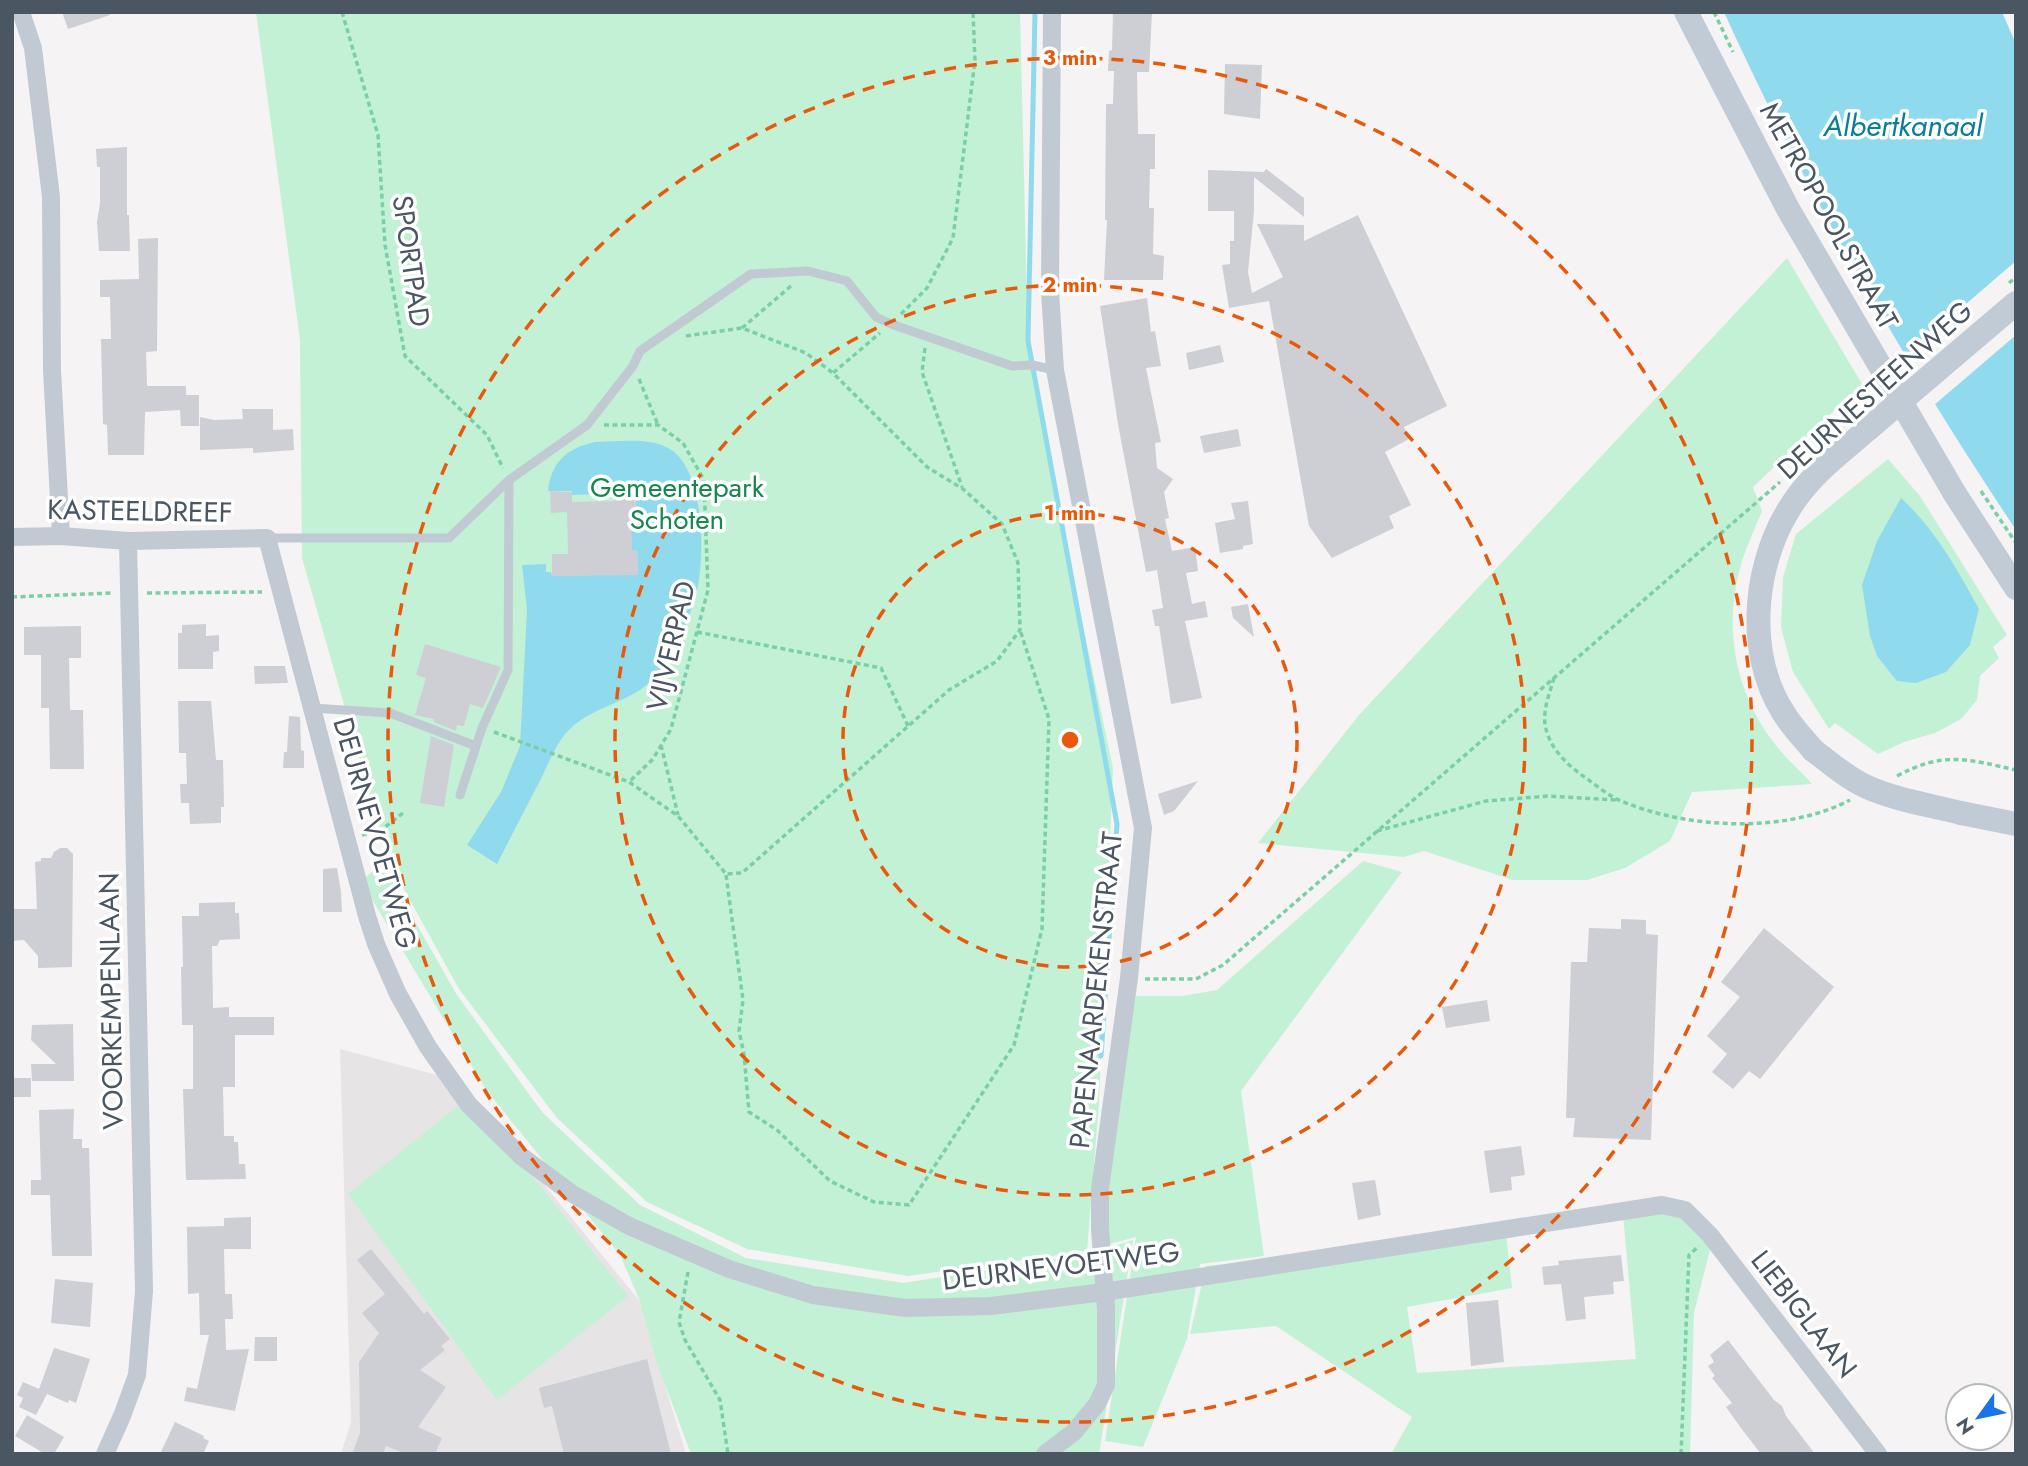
<svg xmlns="http://www.w3.org/2000/svg" width="2028" height="1466" font-family="Jost,sans-serif">
<style>
.education{fill:#e6e4e5}
.green{fill:#c3f1d5}
.water{fill:#90daee}
.pier{fill:#f5f3f3}
.lines{fill:none;stroke-linecap:round;stroke-linejoin:round}
.stream{stroke:#90daee;stroke-width:5}
.building{fill:#cdcfd5}
.path{stroke:#7ad0a6;stroke-width:3.5;stroke-dasharray:5 3.5;stroke-linecap:butt}
.lane{stroke:#c1cad2;stroke-width:9}
.street{stroke:#c1cad2;stroke-width:18}
.secondary{stroke:#c1cbd6;stroke-width:24}
.path-bridge{stroke:#7ad0a6;stroke-width:3.5;stroke-dasharray:5 3.5;stroke-linecap:butt}
.secondary-bridge{stroke:#c1cbd6;stroke-width:24}
.ring{fill:none;stroke:#e8590c;stroke-width:3.5;stroke-dasharray:12 9}
.labels{text-anchor:middle;dominant-baseline:central;stroke-width:7;stroke-linejoin:round;paint-order:stroke}
.street-label{font-size:28px;fill:#4a5661;stroke:#fff}
.park-label{font-size:28px;fill:#17864f;stroke:#fff}
.water-label{font-size:30px;font-style:italic;fill:#0c7c9b;stroke:#fff}
.centre{fill:#e8590c;stroke:#fff;stroke-width:3.5}
.ring-label{font-size:21px;text-anchor:middle;font-weight:bold;fill:#e8590c;stroke:#fff;stroke-width:7;stroke-linejoin:round;paint-order:stroke}
</style>
<rect width="100%" height="100%" fill="#f5f3f3"/>
<!-- education -->
<path class="education" d="M340,1049l119,32 180,219 47,154h-345l10,-32z"/>
<!-- green -->
<path class="green" d="M256,12h764l8,329 31,171 54,256 -14,334 -12,149 -179,25 -161,-27 -100,-47 -90,-84 -98,-129 -70,-127 -87,-304 -2,-218z
M1787,258l75,126 -109,103 9,24c-8,20 -18,40 -23,61 -15,57 -3,121 33,168 11,16 27,29 40,44l-120,8 -22,49 -45,27 -38,12h-74l-89,-29 -20,6 -146,-14 101,-128z
M1888,459l32,37 87,139 -14,12 6,11 -19,18 -3,24 -16,19 -26,14 -31,9 -26,12 -43,-31 -6,6 -36,-57 -12,-45 2,-50 13,-43z
M1363,861l39,11 -161,219 23,165 -64,8 -13,75 -44,108 -38,-6 31,-204 -30,8 1,-54 21,-164 8,-31h47l34,-6z
M382,864l75,131 85,117 98,93 106,53 157,25 182,-28 48,-15 -34,214h-408l-34,-91 -18,-64 -19,-44 -133,-164 -126,-210z
M469,1097l159,199 -131,104 -149,-206z
M1684,1213l27,33 -17,67 -4,141h-299l21,-37 -136,-91 -86,8 16,-68 300,-32 6,54 -105,19 10,66 219,-14 -13,-145z"/>
<!-- water -->
<path class="water" d="M1724,12h278l14,32v486c-110,-165 -210,-337 -292,-518z
M595,442c22,0 53,-5 73,6 39,20 38,118 26,154 -9,28 -22,56 -42,78 -25,26 -69,26 -92,61 -7,11 -13,25 -19,38 -15,28 -29,56 -44,85l-30,-19 34,-53 19,-46 7,-136 -5,-45 24,-1v8h5l1,4 86,-2 -1,-23 -5,-1 -2,-34h7l-2,-23 -63,2v-4h-24c3,-29 19,-43 47,-49z
M1901,498c34,31 56,71 78,111l-9,36 -24,27 -30,11 -19,-2 -20,-25 -7,-20 -8,-51 15,-44z"/>
<!-- pier -->
<path class="pier" d="M2016,261v74l-83,71 -29,-49z"/>
<g class="lines">
<!-- stream -->
<path class="stream" d="M1035,12l-7,329 89,483 -16,232"/>
</g>
<!-- building -->
<path class="building" d="M62,12h48v3l-42,14z
M1113,12h39l-3,60h-12l1,62h17v35h-5l-1,39h5l-1,46 11,2 -1,24h-59l3,-60h-2l1,-116h7l1,-33h-6l1,-20 3,-1z
M1225,64l37,1 -2,54 -36,-5z
M127,147v68h2l1,36h-31l-2,-29 3,-19v-36h-3l-1,-18z
M1266,169l38,29v19l-50,-40v34l-6,61 4,21 31,-16 -26,-53 47,1v16l54,-26 89,191 -43,21 5,12 -24,13 26,53 -22,11 5,12 -62,30 -23,-32 -40,-225 -40,7 -7,-43 8,-1v-23h4v-30h-26v-41l56,2z
M158,238l-1,113 -11,1 1,34h39v9h13v31h-18l-1,-16 -35,2 -1,43h-36l-1,-30 -4,-1 -2,-85h10l-1,-42h-10v-17l39,-1 -1,-40z
M1147,298l4,34 4,-1 6,35 -15,2 15,74 -6,1 2,25 16,11 -9,13 5,26 -4,1 7,32 23,-4 3,24 -12,2 6,31 13,-3 3,16 -23,4 17,77 -31,6 -12,-78h-4l-3,-16 11,-2 -6,-38 -11,2 -28,-148 -18,-118z
M1220,345l4,17 -35,8 -3,-17z
M242,409h31v21l20,-1 1,21 -41,3v-5l-53,2v-33l14,3 29,-1z
M1238,429l3,17 -37,7 -4,-17z
M550,491l22,1v10l42,-1v-9l21,1 2,24 -7,-1 2,34h5l1,25 -86,1v-22h16l-1,-42 -16,1z
M1248,501l5,43 -10,2v3l-23,4 -5,-30 20,-4 -4,-16z
M1248,604l6,33 -21,-19 -2,-11z
M206,624v12l13,-1v16l-6,1v17h-35v-36h4v-8z
M81,626v32h-12l1,52h13l1,59h-34l-1,-61h-8v-53h-17v-28z
M425,644l76,23 -18,41 -13,-4 -6,22 -7,-1 -1,6 -22,-9v-3l-19,-4 11,-37 -10,-3z
M254,666h31l3,17 -33,1z
M178,701h33l5,59h7l1,47h-3v16l-31,1 -1,-21h-8l-1,-19h7l-1,-31h-7z
M289,716l11,1 1,33 3,1v17h-21l1,-16h3z
M431,736l23,9 -10,62 -24,-4z
M1198,781l-24,30 -10,4 -6,-21z
M60,848h7l6,6 -1,113 -34,1v-12l-14,-16 -12,1v-32h25l-2,-47 6,-1v-3h10l3,-6z
M337,868l4,24 1,20h-19v-43z
M235,902v11h4l1,26 -20,1 -3,6h-5l1,62 16,-1v10h45v18h-39v52h-12l1,49h10v6h4l1,22h6l1,15 -60,1 -3,-91h10v-64h-11l-1,-58h2l-1,-51h17v-13z
M1621,919l25,1v14l12,1 -7,205 -78,-3 2,-19h-9l5,-156h16l2,-34 32,1z
M1764,928l70,59 -74,92 -11,-8 -16,18 -21,-17 15,-18 -20,-18 33,-39 -19,-15z
M1487,1000l3,21 -44,7 -4,-21z
M73,1024l1,57h-42l-1,-17h25l-25,-24 1,-15z
M12,1078h19v19h-19z
M74,1109l-1,30h9v9h7l3,108h-40l-2,-61h-19v-15h10l-2,-70z
M1521,1146l4,29 -14,2 1,13 -22,3 -6,-42z
M1375,1180l6,35 -23,5 -6,-37z
M251,1217v32h-27l1,45h7l1,25h-8l1,31 23,-1 -14,62 -51,-10 3,-14 10,2 12,-54h-9l-1,-42 -11,1 -1,-67 37,-1v-8z
M371,1249l53,65 3,-3 23,28 -9,7 4,4 -25,20 26,17 -28,40 24,11 -7,16h-29l-20,-8 -3,8h-31l8,-21 -1,-71 20,-29 -17,-20 23,-19 -28,-34z
M1621,1255l3,26 -11,1 1,12 -30,3 2,22 -20,2 -5,-37 -17,1 -2,-18 17,-2 -1,-4z
M55,1279l38,4 -3,44 -39,-4z
M1498,1300l6,62 -33,4 -5,-63z
M255,1337h22v24h-23z
M1728,1340l46,60 8,6 4,10 29,38h-54l-20,-26 -15,-21 6,-4 -20,-25 3,-2 -7,-10 6,-4 -4,-7z
M54,1348l36,11 -14,44 -7,-3 -1,3 -21,-9 -11,21 -17,-8 4,-9 -6,-3 6,-13 16,7z
M647,1359l24,95h-107l-12,-48 -8,2 -5,-20z
M27,1415l37,22 -10,17h-9l-30,-18z
M175,1422l29,14 -1,2 6,3 -6,13h-43z"/>
<g class="lines">
<!-- path -->
<path class="path" d="M342,12l36,123 7,110 20,111 82,79 16,33
M1714,12l19,40
M901,314l26,-26 26,-50 22,-178 -2,-48
M742,328l49,-42
M686,336l56,-8 64,25 27,20
M925,348l-3,24 40,115
M639,379l19,46
M604,425h54l25,18 21,37 4,110 -37,139 -18,30 -24,23
M1981,491l35,52
M147,593l115,-1
M12,597l100,-4
M697,632l184,36 27,58
M1554,678c-4,14 -11,31 -9,46 3,23 23,42 41,54 11,8 23,18 35,23 67,28 164,33 229,-1
M494,732l135,50 49,34 48,58 16,-1 207,-183 48,-29 23,-31 -2,-67 -16,-39 -39,-35 -36,-22 -94,-94 47,-40
M661,745l17,70
M1897,776c46,-25 70,-17 119,-6
M1377,831l109,-30 63,-5 68,4
M362,835l18,-4 23,-18
M726,875l17,125 -4,31 5,23 5,58 28,18 53,51 44,21 35,3 105,-160 28,-116 7,-210 -29,-89
M1145,979h51l27,-14 557,-483
M688,1272l-9,50 6,18 35,60 8,54
M1681,1454l8,-199 10,-9"/>
<!-- lane -->
<path class="lane" d="M267,538h182l60,-58 78,-55 46,-59 7,-15 111,-77 57,-3 39,10 29,36 15,7 121,42 20,-1 23,5
M312,708l78,5 86,33
M460,795l22,-67 26,-58 1,-190"/>
<!-- street -->
<path class="street" d="M21,12l12,36 18,149 1,173 9,166
M12,537l49,-1 67,5 139,-3 100,378 9,28 22,50 30,53 41,58 52,51 50,37 58,33 100,43 84,26 92,13 86,-2 113,-14 558,-87 23,5 25,25 168,219
M105,1454l17,-38 15,-41 7,-84 -16,-750
M1045,1454l29,-22 23,-28 9,-19v-76l-6,-80v-40l29,-211 14,-150 -88,-458 -5,-79 2,-279"/>
<!-- secondary -->
<path class="secondary" d="M1686,12l102,197 167,285 61,94
M1813,750c-10,-12 -22,-24 -30,-38 -39,-62 -29,-154 12,-212 19,-28 48,-49 73,-71
M1961,813l55,11"/>
<!-- path-bridge -->
<path class="path-bridge" d="M2009,283l7,-6"/>
<!-- secondary-bridge -->
<path class="secondary-bridge" d="M1868,429l148,-126
M1813,750c17,13 34,28 54,37 29,13 63,18 94,26"/>
</g>
<!-- distance rings -->
<g class="ring">
<circle cx="1070" cy="740" r="227"/>
<circle cx="1070" cy="740" r="455"/>
<circle cx="1070" cy="740" r="682"/>
</g>
<g class="labels">
<!-- street labels -->
<g class="street-label">
<text transform="translate(1829 216) rotate(61)">METROPOOLSTRAAT</text>
<text transform="translate(411 261) rotate(82)">SPORTPAD</text>
<text transform="translate(1875 390) rotate(-42)">DEURNESTEENWEG</text>
<text transform="translate(140 511) rotate(1)">KASTEELDREEF</text>
<text transform="translate(671 646) rotate(-77)">VIJVERPAD</text>
<text transform="translate(375 833) rotate(74)">DEURNEVOETWEG</text>
<text transform="translate(1096 990) rotate(-84)">PAPENAARDEKENSTRAAT</text>
<text transform="translate(111 1001) rotate(-91)">VOORKEMPENLAAN</text>
<text transform="translate(1061 1266) rotate(-7)">DEURNEVOETWEG</text>
<text transform="translate(1804 1314) rotate(52)">LIEBIGLAAN</text>
</g>
<!-- park labels -->
<g class="park-label">
<text x="677" y="487">Gemeentepark<tspan x="677" dy="32">Schoten</tspan></text>
</g>
<!-- water labels -->
<g class="water-label">
<text x="1903" y="125">Albertkanaal</text>
</g>
</g>
<circle cx="1070" cy="740" r="10" class="centre"/>
<g class="ring-label">
<text x="1070" y="65">3 min</text>
<text x="1070" y="292">2 min</text>
<text x="1070" y="520">1 min</text>
</g>
<!-- border -->
<rect width="2028" height="1466" fill="none" stroke="#4a5661" stroke-width="28"/>
<!-- north arrow -->
<g transform="translate(1979 1417) rotate(237)"><circle r="33" fill="#ffffff" stroke="#b7bbc0" stroke-width="2"/>
<path d="M0-5L12 26L0 18L-12 26Z" fill="#1a73e8"/>
<text y="-10" font-size="19" font-weight="bold" text-anchor="middle" fill="#4a5661">N</text>
</g>
</svg>
